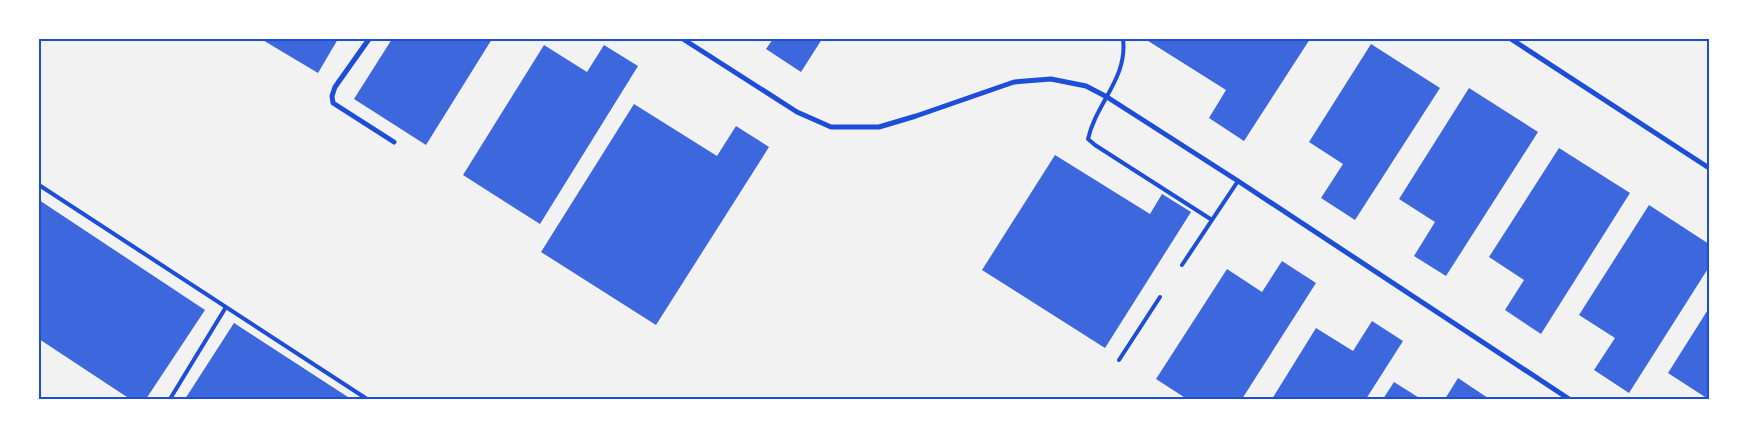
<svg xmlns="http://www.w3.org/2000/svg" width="1748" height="438" font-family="'Playfair Display',serif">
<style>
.building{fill:#3d67dc}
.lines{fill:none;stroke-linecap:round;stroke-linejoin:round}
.service{stroke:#1d4ed8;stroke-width:4}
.minor{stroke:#1d4ed8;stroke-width:5}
.neatline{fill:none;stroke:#1d4ed8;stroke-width:2}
</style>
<rect width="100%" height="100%" fill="#f2f2f2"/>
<!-- building -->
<path class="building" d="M261,39h77l-20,34z
M392,39h100l-66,106 -72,-46z
M773,39h49l-21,33 -35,-23z
M1145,39h165l-66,102 -35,-23 17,-28z
M1371,44l69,44 -85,132 -34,-22 22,-34 -34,-22z
M544,45l43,27 17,-27 34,21 -98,158 -77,-49z
M1469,88l69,44 -92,144 -32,-20 21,-34 -36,-23z
M634,104l83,52 19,-30 33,21 -113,178 -115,-73z
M1559,148l71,45 -89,141 -36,-24 19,-30 -35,-23z
M1055,155l95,59 12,-20 29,18 -86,136 -123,-78z
M39,200l166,110 -59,89h-16l-91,-60z
M1649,205l60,39v23l-80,126 -35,-23 21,-32 -36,-23z
M1282,261l34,22 -74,116h-55l-31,-20 71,-110 35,23z
M1709,308v91h-6l2,-2 -37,-24z
M1372,321l31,20 -37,58h-94l44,-71 37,23z
M234,323l117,76h-166z
M1458,378l30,20 -1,1h-42z
M1394,382l27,17h-38z"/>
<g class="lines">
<!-- service -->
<path class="service" d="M1123,39c5,39 -27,64 -35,100l7,6 117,75
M39,185l328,214
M1182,265l56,-84
M1119,360l41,-63
M170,399l56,-92"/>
<!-- minor -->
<path class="minor" d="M369,39l-34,48 -3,9 1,7 61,39
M683,39l114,73 34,15h48l37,-11 98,-34 37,-3 35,7 21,11 131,84 331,218
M1511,39l198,129"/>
</g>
<!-- border -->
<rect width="1748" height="438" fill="none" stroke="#ffffff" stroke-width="80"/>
<rect x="40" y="40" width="1668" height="358" class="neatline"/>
</svg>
